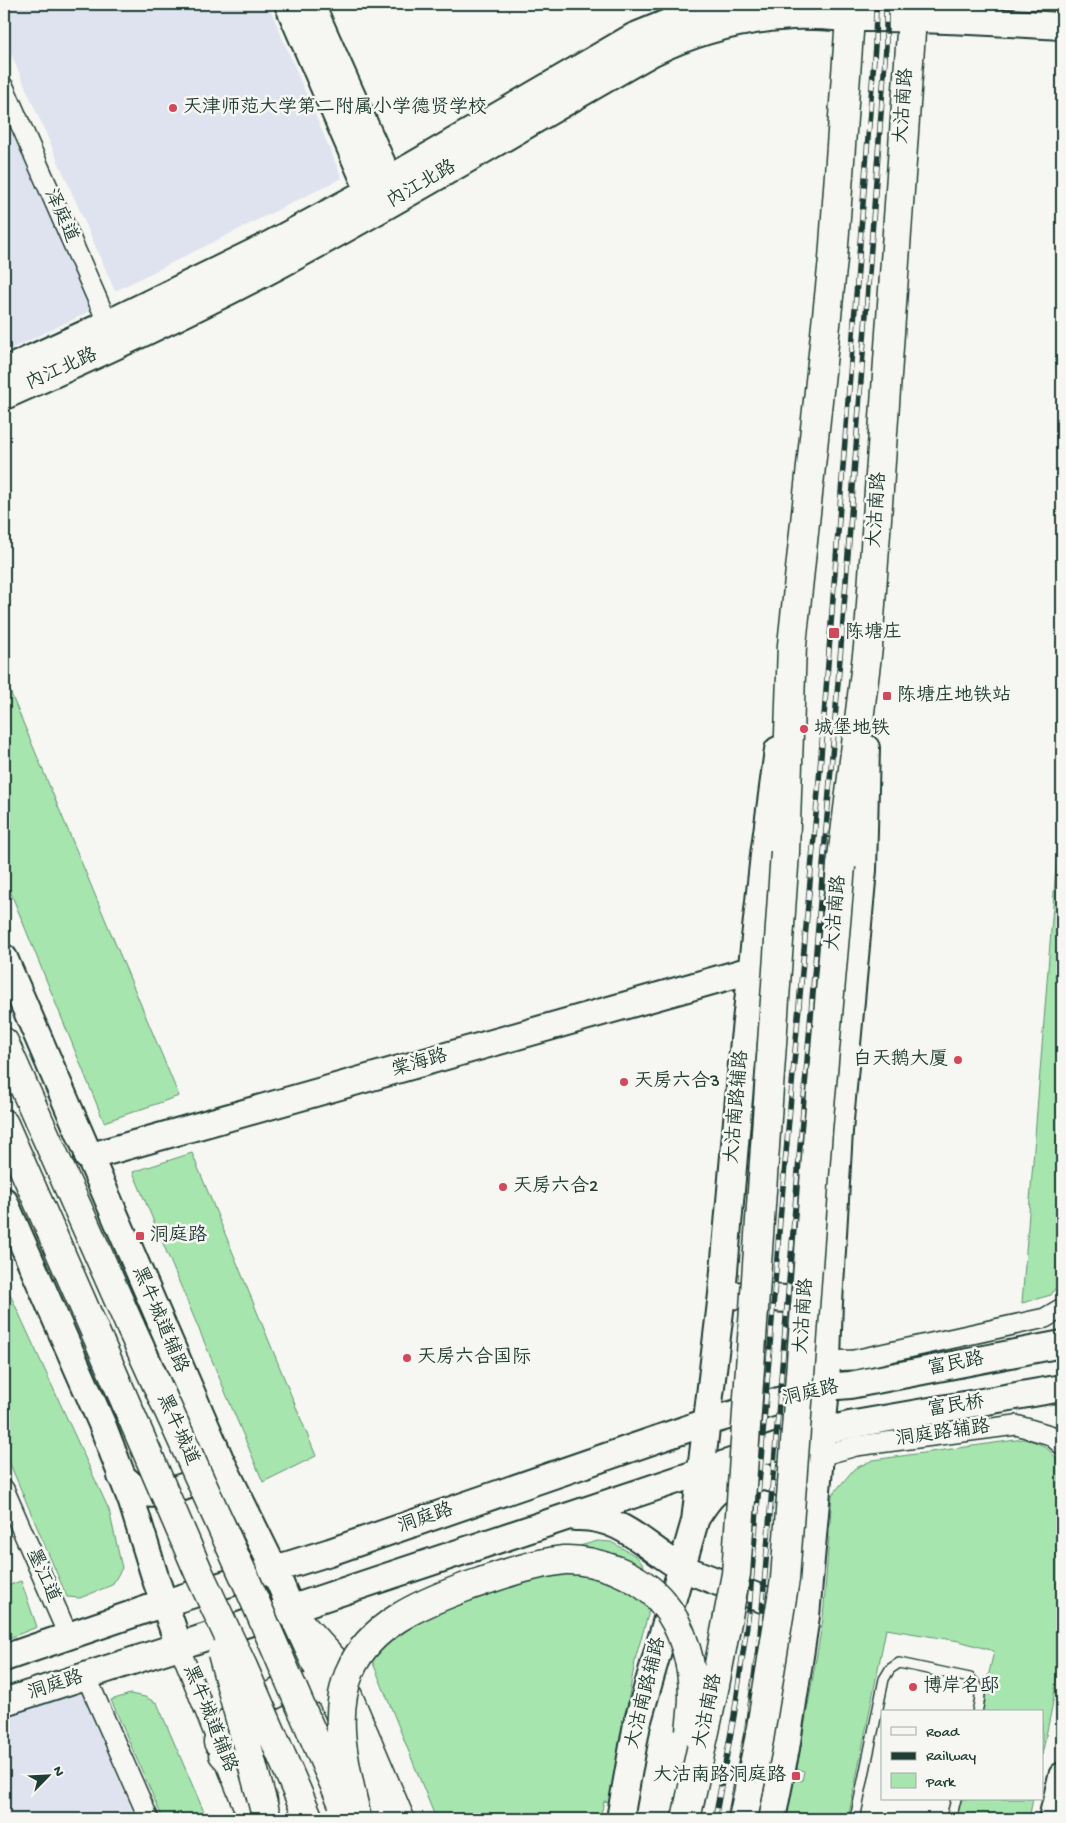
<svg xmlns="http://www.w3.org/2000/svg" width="1066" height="1823" font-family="'Gochi Hand','LXGW WenKai TC',sans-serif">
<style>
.built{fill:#dfe3ef}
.green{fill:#a6e5ae;stroke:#629171}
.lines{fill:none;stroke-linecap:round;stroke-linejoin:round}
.lane-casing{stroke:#1f3d34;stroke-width:12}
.street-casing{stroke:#1f3d34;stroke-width:22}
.secondary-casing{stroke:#1f3d34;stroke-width:30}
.highway-casing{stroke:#1f3d34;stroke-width:31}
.lane{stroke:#f6f6f2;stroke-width:9}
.street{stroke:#f6f6f2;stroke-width:19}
.secondary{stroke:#f6f6f2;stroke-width:26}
.highway{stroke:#f6f6f2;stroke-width:28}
.rail-casing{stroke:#1f3d34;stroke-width:5.5}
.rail{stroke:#f6f6f2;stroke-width:4;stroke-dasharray:11;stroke-linecap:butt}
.highway-bridge-casing{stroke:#1f3d34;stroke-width:31;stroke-linecap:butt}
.highway-bridge{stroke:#f6f6f2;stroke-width:28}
.poi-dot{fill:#d1495b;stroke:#f6f6f2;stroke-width:2}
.labels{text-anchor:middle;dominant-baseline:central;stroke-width:5;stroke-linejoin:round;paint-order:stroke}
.street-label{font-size:19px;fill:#1f3d34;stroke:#f6f6f2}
.poi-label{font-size:19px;fill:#1f3d34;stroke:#f6f6f2;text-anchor:start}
</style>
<rect width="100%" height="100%" fill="#f6f6f2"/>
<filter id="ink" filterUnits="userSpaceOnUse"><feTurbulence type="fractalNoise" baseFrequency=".02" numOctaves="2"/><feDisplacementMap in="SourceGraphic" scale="10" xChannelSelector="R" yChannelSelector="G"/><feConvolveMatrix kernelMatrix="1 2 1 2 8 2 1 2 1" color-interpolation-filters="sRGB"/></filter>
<g filter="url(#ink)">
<!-- built -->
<path class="built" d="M4,4h264l74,174 -227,113 -111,-253z
M4,114l87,197 -87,41z
M81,1691l55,128h-132v-102z"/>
<!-- green -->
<path class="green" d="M4,677l175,419 -75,26 -100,-246z
M1062,853v425l-11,17 -29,8 35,-449z
M192,1153l124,303 -53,26 -130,-310z
M4,1281l105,229 13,58 -10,17 -32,13 -13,-1 -63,-147z
M1023,1439c19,3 31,12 39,29v177l-10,62 -10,48v-43h-62l14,-61 -35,-10 -73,-12 -38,190h-63l9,-40 8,2 2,-10 -7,-3 26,-149 9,-124 22,-26 19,-9z
M598,1541l13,1 25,14 8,10 6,23 -2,26 -12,41 -26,146 -6,-1 -4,18h-164l-65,-161 3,-9 41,-30 168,-74z
M21,1581l16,46 -33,13v-53z
M130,1694l15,3 12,6 50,116h-44l-52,-119z
M960,1799h73l-4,20h-73z"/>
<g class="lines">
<defs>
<path id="lane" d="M855,1819l29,-140 6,-10 9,-6 71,15c13,12 11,17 7,34
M951,1819l5,-20"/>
<path id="street" d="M4,87l109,248
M827,1361l27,-1 191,-42 17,-10
M820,1456l36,-10 160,-21 34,10 12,10
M4,1489l64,146
M303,1620l33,36 69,163
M179,1646l69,173
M86,1676l63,143"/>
<path id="secondary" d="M288,4l81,187 9,16
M311,4l85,191
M4,371l103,-47 160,-78 102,-55 264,-154 59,-24 39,-9
M4,396c94,-41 188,-84 279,-133 125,-67 246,-141 370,-211 45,-22 89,-33 139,-36 24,-1 48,2 72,2 66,0 132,4 198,8
M4,958l216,501 54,110 17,40
M88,1157l663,-187
M4,1201l98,223 30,78 24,78 23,66
M733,1295l93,7
M121,1476c6,4 12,12 19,15 18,10 55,-9 73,-16l3,-8
M575,1517c47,-2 70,30 107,51l119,46
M696,1518c6,-9 11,-18 19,-25 13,-12 40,-20 58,-14 13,4 24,18 30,29
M4,1658l161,-55 165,-51 377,-130 119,-35 24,-2 212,-41
M4,1702l175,-56 642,-214 28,-7 213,-37
M620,1819l17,-95 58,-203 27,-227 22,-254 20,-185 14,-105
M772,1819l14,-71 20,-132 14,-160 6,-69 3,-85 10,-171 24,-261 3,-122
M1052,1819l10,-43"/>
<path id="highway" d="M785,852l7,-207 41,-386 17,-241
M841,866l27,-219 45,-643
M4,1042l127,286
M4,1124l96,219
M291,1609l76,164 19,46
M218,1742l12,-21 19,-13 30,-16 22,-4 14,1
M223,1754l29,31 11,15"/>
</defs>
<!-- lane casing -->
<use href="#lane" class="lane-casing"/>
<!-- street casing -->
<use href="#street" class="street-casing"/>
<!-- secondary casing -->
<use href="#secondary" class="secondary-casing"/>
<!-- highway casing -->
<use href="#highway" class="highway-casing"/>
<!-- lane -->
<use href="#lane" class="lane"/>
<!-- street -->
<use href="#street" class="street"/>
<!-- secondary -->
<use href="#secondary" class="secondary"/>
<!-- highway -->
<use href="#highway" class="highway"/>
<defs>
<path id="rail" d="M715,1819l19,-103 15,-105 30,-379 41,-463 55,-723 1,-42
M729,1819l18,-91 13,-93 82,-1001 44,-587v-43"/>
</defs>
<!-- rail casing -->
<use href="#rail" class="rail-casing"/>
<!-- rail -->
<use href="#rail" class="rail"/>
<defs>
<path id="highway-bridge" d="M131,1328l117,257 94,217
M100,1343l99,230 44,94 66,152
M222,1653l45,166
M357,1819c-10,-48 -27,-100 -7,-148 19,-46 72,-68 116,-84 32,-11 64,-23 98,-27 18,-1 36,4 52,10 17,7 34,17 46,32 21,24 31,63 31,95 0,11 -2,23 -3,34
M686,1819l29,-134 21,-111 49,-722
M743,1819l16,-79 26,-161 33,-449 23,-264"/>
</defs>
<!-- highway-bridge casing -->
<use href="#highway-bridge" class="highway-bridge-casing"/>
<!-- highway-bridge -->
<use href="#highway-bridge" class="highway-bridge"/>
</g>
</g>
<!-- markers -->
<g class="poi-dot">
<circle cx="173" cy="108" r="5"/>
<rect x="828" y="627" width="12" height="12" rx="2.5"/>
<rect x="882" y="691" width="10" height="10" rx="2.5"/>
<circle cx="804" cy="729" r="5"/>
<circle cx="958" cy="1060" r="5"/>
<circle cx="624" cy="1082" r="5"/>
<circle cx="503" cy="1187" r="5"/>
<rect x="135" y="1231" width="10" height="10" rx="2.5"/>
<circle cx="407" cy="1358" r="5"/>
<circle cx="913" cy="1687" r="5"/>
<rect x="791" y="1771" width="10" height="10" rx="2.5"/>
</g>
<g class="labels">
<!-- street labels -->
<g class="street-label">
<text transform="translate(905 106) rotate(-86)">大沽南路</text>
<text transform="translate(422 185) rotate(-30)">内江北路</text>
<text transform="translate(60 216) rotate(66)">泽庭道</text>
<text transform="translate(62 370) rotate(-24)">内江北路</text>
<text transform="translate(878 510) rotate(-86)">大沽南路</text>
<text transform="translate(837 913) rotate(-85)">大沽南路</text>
<text transform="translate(420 1064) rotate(-16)">棠海路</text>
<text transform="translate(738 1107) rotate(-85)">大沽南路辅路</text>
<text transform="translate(805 1316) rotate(-86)">大沽南路</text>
<text transform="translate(159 1320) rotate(67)">黑牛城道辅路</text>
<text transform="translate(956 1365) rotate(-11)">富民路</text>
<text transform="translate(811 1394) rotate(-13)">洞庭路</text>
<text transform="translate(956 1407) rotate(-9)">富民桥</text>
<text transform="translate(177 1430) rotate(66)">黑牛城道</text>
<text transform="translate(943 1434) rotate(-8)">洞庭路辅路</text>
<text transform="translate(426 1519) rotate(-19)">洞庭路</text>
<text transform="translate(42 1576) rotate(66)">墨江道</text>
<text transform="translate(56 1686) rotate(-18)">洞庭路</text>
<text transform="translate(647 1693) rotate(-76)">大沽南路辅路</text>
<text transform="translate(709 1711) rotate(-78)">大沽南路</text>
<text transform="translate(209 1719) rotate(68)">黑牛城道辅路</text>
</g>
<!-- poi labels -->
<g class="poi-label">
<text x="183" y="108">天津师范大学第二附属小学德贤学校</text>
<text x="845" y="633">陈塘庄</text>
<text x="897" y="696">陈塘庄地铁站</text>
<text x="814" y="729">城堡地铁</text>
<text x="948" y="1060" text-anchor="end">白天鹅大厦</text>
<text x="634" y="1082">天房六合3</text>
<text x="513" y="1187">天房六合2</text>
<text x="150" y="1236">洞庭路</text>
<text x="417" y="1358">天房六合国际</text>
<text x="923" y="1687">博岸名邸</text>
<text x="786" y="1776" text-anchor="end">大沽南路洞庭路</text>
</g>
</g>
<!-- margin -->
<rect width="1066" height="1823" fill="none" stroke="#f6f6f2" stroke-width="20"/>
<rect x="10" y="10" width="1046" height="1803" fill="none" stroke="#1f3d34" stroke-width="2" filter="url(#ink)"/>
<!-- legend -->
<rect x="881" y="1710" width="162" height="90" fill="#f6f6f2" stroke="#a0aca6"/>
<rect x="891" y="1727" width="25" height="8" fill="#f6f6f2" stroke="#a0aca6"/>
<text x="926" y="1736" font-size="15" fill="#1f3d34">Road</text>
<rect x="891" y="1752" width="25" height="8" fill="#1f3d34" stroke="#a0aca6"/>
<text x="926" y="1760" font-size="15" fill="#1f3d34">Railway</text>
<rect x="891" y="1773" width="25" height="15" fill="#a6e5ae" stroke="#a0aca6"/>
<text x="926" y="1786" font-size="15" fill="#1f3d34">Park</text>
<!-- north arrow -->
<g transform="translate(48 1776) rotate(66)" stroke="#f6f6f2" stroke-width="4" paint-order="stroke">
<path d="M0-4L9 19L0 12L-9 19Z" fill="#1f3d34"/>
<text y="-8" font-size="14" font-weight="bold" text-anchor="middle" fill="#1f3d34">N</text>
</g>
</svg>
